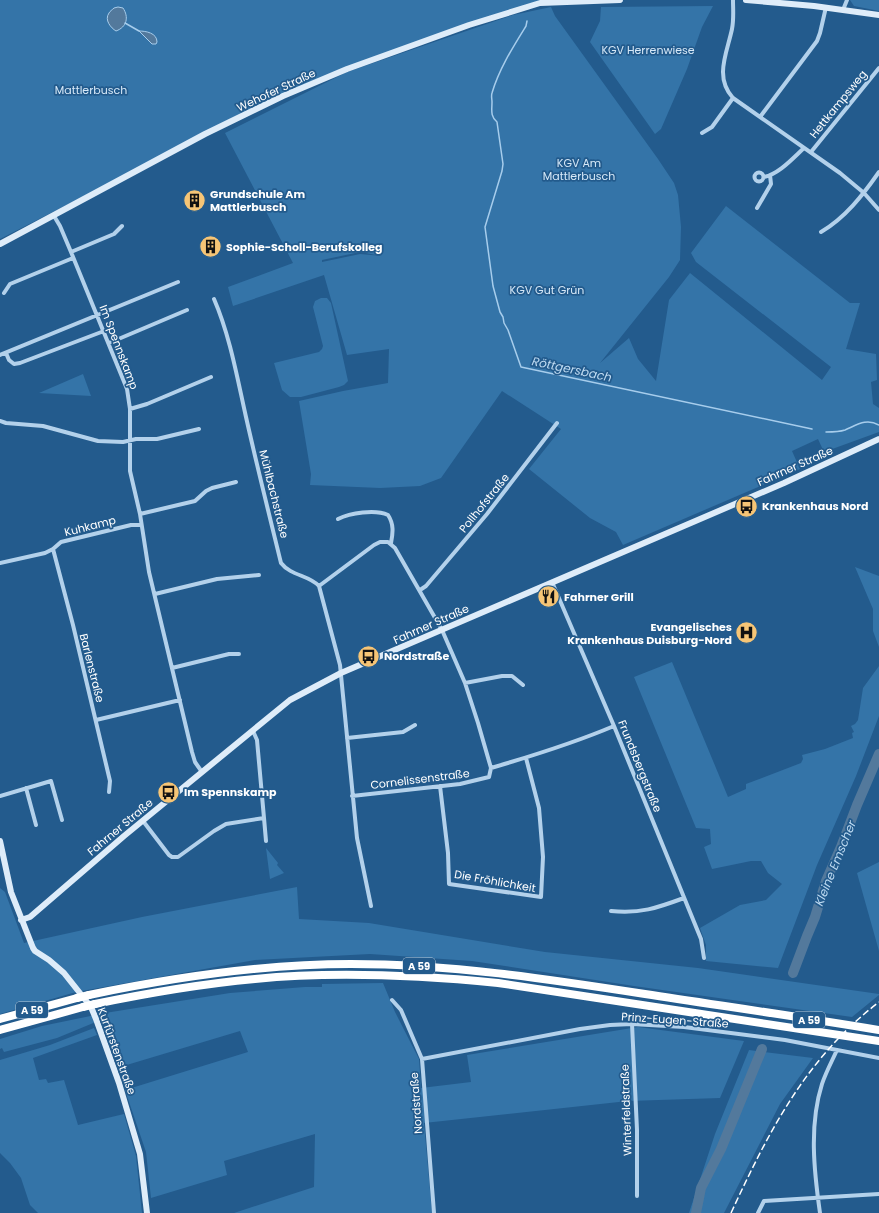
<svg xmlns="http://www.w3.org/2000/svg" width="879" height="1213" font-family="Poppins,sans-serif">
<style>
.green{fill:#3474a8;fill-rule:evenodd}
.water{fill:#53799c;stroke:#a7cdec}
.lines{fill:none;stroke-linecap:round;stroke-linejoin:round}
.stream{stroke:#a7cdec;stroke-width:1.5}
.river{stroke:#53799c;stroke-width:10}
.street{stroke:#b3d1eb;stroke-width:4}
.secondary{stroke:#deecf9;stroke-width:6}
.highway{stroke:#fff;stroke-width:8}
.rail{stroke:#fff;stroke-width:1.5;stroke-dasharray:7 3;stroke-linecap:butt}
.highway-bridge{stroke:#fff;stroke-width:8}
.labels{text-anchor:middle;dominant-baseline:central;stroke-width:3.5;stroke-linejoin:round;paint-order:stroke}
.shield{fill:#235b8d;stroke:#bdcedd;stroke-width:1}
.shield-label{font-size:10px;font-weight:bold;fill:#fff}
.park-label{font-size:11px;fill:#d7e9f8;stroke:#235b8d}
.street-label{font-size:11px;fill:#fff;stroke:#235b8d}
.poi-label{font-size:11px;font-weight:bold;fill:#fff;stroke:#235b8d;text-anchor:start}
.water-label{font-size:12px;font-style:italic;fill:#bfdbf2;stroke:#235b8d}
</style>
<rect width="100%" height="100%" fill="#235b8d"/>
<!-- green -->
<path class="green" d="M0,0h564l-24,2 -219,76 -151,74 -170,87z
M850,0h29v11l-25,-5z
M713,6l-11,21 -15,42 -26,60 -6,5 -65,-92 10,-21 1,-14z
M551,7l4,9 103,143 16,24 4,12 3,32 -1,33 -11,17 -69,86 29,-25 9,21 18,22 13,-81 21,-27 132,107 9,-13 -135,-105 -5,-9 35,-47 124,97h10l-14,46 30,5 1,26 -6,2 2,22 6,4v24l-55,20 -6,-13 -26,12 8,18 -177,76 -7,-13 -26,-14 -61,-49 32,-40 -59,-38 -61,87 -21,8 -40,2 -70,-3 1,-11 -12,-73 44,-10 45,-8 1,-34 -42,6 -23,-80 -91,31 -5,-19 65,-24 -68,-130 122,-61 166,-57zM360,252l22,4 -22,-2 -38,8v-2z
M321,298h6l4,5 17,78 -4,4 -5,2 -38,10h-11l-8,-7 -8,-27 45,-11 3,-3 1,-3 -10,-39 2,-6z
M83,374l8,22 -52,-3z
M855,567l24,9v71l-6,-16v-22z
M672,662l56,135 18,-8v-5l55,-21 2,-4 -1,-4 23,-6 28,-11 -1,-5 2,-1 -3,-6 4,-2 3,-4 5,-32 16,-22v50l-23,60 -39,89 -39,103 -72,-7v-16l-6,-17 40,-23 26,-5 16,-16 -14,-11 -7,-12h-10l-39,8 -8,-22 7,-3 -1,-15 -14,-1 -62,-151z
M266,848l12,15 -1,2 7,8 -14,6z
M879,862v89l-22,-78z
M297,887l2,32 70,4 176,29 153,16 181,26v1l-27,22 -218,-31 -162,-25 -102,-7 -115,6 -179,32 -76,22v-126l5,4 19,51 118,-26z
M383,983l12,29 24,47 2,29 50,-6 -4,-27 171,-28 106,14 -24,57 -92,3 -204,22 8,90h-198l80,-26 1,-53 -91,27 3,14 -76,23 -5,-46 -21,-62 123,-38 -8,-21 -120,36 -17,-48 -46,19 -53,14 -2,-4 -2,1v-10l42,-13 63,-13 125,-20 75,-6h17v-3z
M94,1028l3,7 -64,23 6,22 7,-1 2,4 16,-3 14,45 46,-11 12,42 6,57h-104l-8,-8 -9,-27 -11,-15 -10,-10v-93l50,-15z
M749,1050l64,8 -33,46 -56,109h-35l26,-79z"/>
<!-- water -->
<path class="water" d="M118,7l5,1c6,9 4,19 -7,23 -5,-3 -12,-11 -7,-18 1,-2 3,-3 5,-5z
M139,31c7,0 18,2 18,11l-1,2h-4z"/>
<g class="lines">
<!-- stream -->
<path class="stream" d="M527,21l-1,5c-13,21 -27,43 -34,67 -1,3 0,6 0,9 0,8 -2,14 5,20l6,42 -1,7 -17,56 8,59 7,26 3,5 1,6 4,7 13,37 291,62
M125,23l14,8
M826,432c6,0 13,0 19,-2 12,-5 21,-12 34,-5"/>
<!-- river -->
<path class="river" d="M793,973l14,-37 8,-19 11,-36 15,-34 16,-42 22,-51
M696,1213l5,-25 20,-39 41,-100"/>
<!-- street -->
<path class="street" d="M733,0c0,9 1,19 -1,29 -5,24 -18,48 1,69l107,75 24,20 15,17
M843,10l4,-10
M760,117l57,-76 3,-8 6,-26
M702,133l10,-6 21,-29
M811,152l68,-84
M754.5 177a4.5 4.5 0 1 1 9 0a4.5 4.5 0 1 1-9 0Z
M764,177c15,-3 29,-19 40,-29
M757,208l14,-24 -1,-9
M54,216l6,10 11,26 56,137 3,20v62l10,43 9,58 43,180 3,10 7,10
M821,232c24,-14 42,-37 58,-60
M71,252l43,-18 8,-8
M4,293l6,-9 63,-26
M214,299c16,37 23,78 32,118 11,49 23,97 35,146 10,13 28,12 38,23l21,79 17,173 14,68
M109,343l78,-33
M6,353l3,7 5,4 6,-1 84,-32
M0,355l178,-73
M130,409l17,-5 64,-27
M0,421l6,2 37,3 55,15 25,1 13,-3h21l42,-10
M140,514l55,-13 11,-10 6,-3 24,-6
M338,519c12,-6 37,-10 50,-4 6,9 5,18 3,28
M53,549l20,76 37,156 -1,11
M0,563l45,-10 8,-4 8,-7 70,-17h10
M552,582l62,144 87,213 3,19
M319,586l55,-41 6,-3h8l7,6 47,82 23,53 13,40 13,45 -2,9 -29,7 -108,12
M420,590l6,-4 61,-72 70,-91
M155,594l62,-15 42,-4
M172,668l57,-14h10
M465,683l37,-7h10l11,9
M96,720l84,-20
M347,738l56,-6 12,-7
M491,768c41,-12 83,-25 123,-42
M440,786l8,67 1,31 92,13 2,-40 -4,-49 -13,-50
M26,788l10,37
M0,796l51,-15 11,39
M264,818l2,23
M143,821l26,34 3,2h6l36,-26 12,-7 38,-6 -7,-78 -4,-9
M611,911c29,3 46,-3 73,-13
M392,1000l9,10 21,49 12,154
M632,1024l5,106v66
M422,1059l158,-30 30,-4 22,-1 52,3 101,13 94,18
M758,1213l6,-12 115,-7
M820,1213c-6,-42 -11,-88 2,-129 4,-12 10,-23 15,-34"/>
<!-- secondary -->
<path class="secondary" d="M746,0l68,6 65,9
M0,244l205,-110 78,-38 64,-27 122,-44 71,-22 80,-3
M0,841l11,51 22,56 2,3 14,9 15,13 27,34 5,12 23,64 21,71 7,59
M21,920l9,-3 94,-81 166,-136 51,-27 443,-190 95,-44"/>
<!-- highway -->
<path class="highway" d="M89,995c86,-18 173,-31 262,-31 99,0 197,15 294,30 78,12 156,23 234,36
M95,1004c53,-11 106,-20 160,-25 81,-8 162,-4 243,4l381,58
M0,1019l77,-21
M0,1030l83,-23"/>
<!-- rail -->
<path class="rail" d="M731,1213c38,-82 75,-155 148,-211"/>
<!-- highway-bridge -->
<path class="highway-bridge" d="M77,998l12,-3
M83,1007l12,-3"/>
</g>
<!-- icons -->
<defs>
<symbol id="building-disc" viewBox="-11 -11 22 22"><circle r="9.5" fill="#f6c576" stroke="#235b8d"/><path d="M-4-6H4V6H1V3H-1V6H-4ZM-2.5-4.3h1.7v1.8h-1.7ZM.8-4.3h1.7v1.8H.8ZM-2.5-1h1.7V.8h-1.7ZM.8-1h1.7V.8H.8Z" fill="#111"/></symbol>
<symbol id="bus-disc" viewBox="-11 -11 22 22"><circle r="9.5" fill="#f6c576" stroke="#235b8d"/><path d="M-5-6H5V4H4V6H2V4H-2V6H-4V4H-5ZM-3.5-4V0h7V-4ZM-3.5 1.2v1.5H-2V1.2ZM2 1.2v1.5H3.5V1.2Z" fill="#111"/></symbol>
<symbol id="restaurant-disc" viewBox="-11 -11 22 22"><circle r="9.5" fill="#f6c576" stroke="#235b8d"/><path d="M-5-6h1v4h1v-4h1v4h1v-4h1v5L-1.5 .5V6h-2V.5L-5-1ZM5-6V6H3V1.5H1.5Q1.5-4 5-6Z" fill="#111"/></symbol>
<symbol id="hospital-disc" viewBox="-11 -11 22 22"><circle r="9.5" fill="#f6c576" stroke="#235b8d"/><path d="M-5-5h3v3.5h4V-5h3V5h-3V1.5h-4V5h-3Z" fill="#111"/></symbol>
</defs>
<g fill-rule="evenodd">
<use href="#building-disc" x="182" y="188" width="25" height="25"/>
<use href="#building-disc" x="198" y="234" width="25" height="25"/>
<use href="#bus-disc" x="734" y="494" width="25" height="25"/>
<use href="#restaurant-disc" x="536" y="584" width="25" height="25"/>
<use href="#hospital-disc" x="734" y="620" width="25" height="25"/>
<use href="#bus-disc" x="356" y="644" width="25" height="25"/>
<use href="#bus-disc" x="156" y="780" width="25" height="25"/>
</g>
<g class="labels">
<!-- shield labels -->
<g class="shield">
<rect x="403" y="958" width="32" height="16" rx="3"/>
<rect x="16" y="1002" width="32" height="16" rx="3"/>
<rect x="793" y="1012" width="32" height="16" rx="3"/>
</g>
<g class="shield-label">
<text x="419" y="966">A 59</text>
<text x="32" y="1010">A 59</text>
<text x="809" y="1020">A 59</text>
</g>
<!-- park labels -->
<g class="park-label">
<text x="648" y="50">KGV Herrenwiese</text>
<text x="91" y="90">Mattlerbusch</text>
<text x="579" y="163">KGV Am<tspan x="579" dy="13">Mattlerbusch</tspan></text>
<text x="547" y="290">KGV Gut Grün</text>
</g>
<!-- street labels -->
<g class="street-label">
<text transform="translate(276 90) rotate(-25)">Wehofer Straße</text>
<text transform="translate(838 104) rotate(-51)">Hettkampsweg</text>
<text transform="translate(119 347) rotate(69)">Im Spennskamp</text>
<text transform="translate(795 466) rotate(-24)">Fahrner Straße</text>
<text transform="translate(274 494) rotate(76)">Mühlbachstraße</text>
<text transform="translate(484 503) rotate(-51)">Pollhofstraße</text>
<text transform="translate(90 526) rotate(-14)">Kuhkamp</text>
<text transform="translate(431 624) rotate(-24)">Fahrner Straße</text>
<text transform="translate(92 668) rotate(76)">Barlenstraße</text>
<text transform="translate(640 766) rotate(68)">Frundsbergstraße</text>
<text transform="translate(420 779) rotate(-7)">Cornelissenstraße</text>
<text transform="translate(120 827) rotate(-40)">Fahrner Straße</text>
<text transform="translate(495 881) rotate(10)">Die Fröhlichkeit</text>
<text transform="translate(675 1020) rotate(4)">Prinz-Eugen-Straße</text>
<text transform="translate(117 1051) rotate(70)">Kurfürstenstraße</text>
<text transform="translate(416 1103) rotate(-94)">Nordstraße</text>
<text transform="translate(626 1110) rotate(-92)">Winterfeldstraße</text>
</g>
<!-- poi labels -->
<g class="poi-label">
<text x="210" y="194">Grundschule Am<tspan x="210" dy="13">Mattlerbusch</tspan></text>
<text x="226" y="247">Sophie-Scholl-Berufskolleg</text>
<text x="762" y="506">Krankenhaus Nord</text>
<text x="564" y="597">Fahrner Grill</text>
<text x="732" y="627" text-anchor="end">Evangelisches<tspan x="732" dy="13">Krankenhaus Duisburg-Nord</tspan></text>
<text x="384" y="656">Nordstraße</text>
<text x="184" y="792">Im Spennskamp</text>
</g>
<!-- water labels -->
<g class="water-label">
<text transform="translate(572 369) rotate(12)">Röttgersbach</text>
<text transform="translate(835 863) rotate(-68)">Kleine Emscher</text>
</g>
</g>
</svg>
